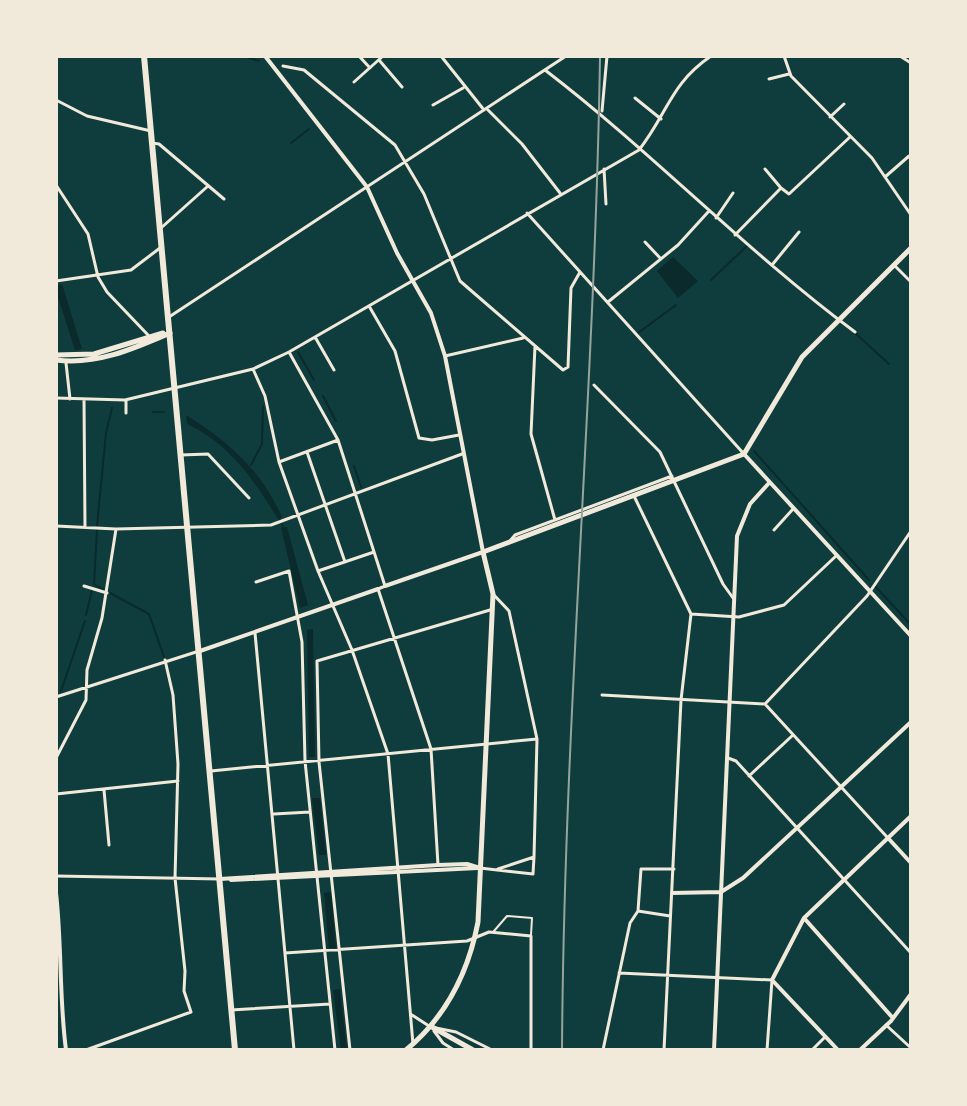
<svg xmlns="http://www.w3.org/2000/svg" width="967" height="1106" font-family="Roboto,sans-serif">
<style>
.water{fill:#0a2a2b}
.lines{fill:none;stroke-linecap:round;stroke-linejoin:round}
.stream{stroke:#0a2a2b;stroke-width:2}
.service{stroke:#f1e9da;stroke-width:2}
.minor{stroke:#f1e9da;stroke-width:3}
.tertiary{stroke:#f1e9da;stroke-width:4}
.secondary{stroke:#f1e9da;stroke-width:5}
.primary{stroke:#f1e9da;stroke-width:5}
.trunk{stroke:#f1e9da;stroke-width:6}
.rail{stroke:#97a49c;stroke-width:2}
</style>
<rect width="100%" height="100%" fill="#0f3d3e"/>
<!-- water -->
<path class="water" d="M673,257l25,24 -20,17 -21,-27z
M62,284l20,65 -7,1 -19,-59v-5z
M186,415c43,27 75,55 96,102l-4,2c-25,-40 -47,-74 -91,-95z
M287,527l21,78 -8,3 -19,-80z
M313,629l2,128h-6l-2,-127z
M312,798h8l6,57h-7z
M331,892l5,56h-7l-5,-55z
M340,989l7,61h-6l-8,-60z"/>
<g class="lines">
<!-- stream -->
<path class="stream" d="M243,56l16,5
M291,143l18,-14
M711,280l36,-34
M638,333l38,-28
M855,333l34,31
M298,352l16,28
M323,396l13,25
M153,412h11
M754,451l115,129
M251,465l11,-21 1,-38
M354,466l7,21
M279,517l5,12
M97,526l9,-93 6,-25
M97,530l-3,54 10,6
M874,585l37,40
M110,593l39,21 15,43
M86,615l6,-25
M61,691l24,-70
M56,703l2,-4"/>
<!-- service -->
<path class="service" d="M494,931l13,-15 25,2 -1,17"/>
<!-- minor -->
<path class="minor" d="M359,56l11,12
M441,56l43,54
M784,56l7,20 81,82 39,57
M900,56l11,7
M379,60l23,27
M283,66l21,4 91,75 29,49 36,87 103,89 5,-3 3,-79 9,-16
M545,70c107,82 201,181 310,262
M769,79l20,-5
M354,82l29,-26
M635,98l26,21
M56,100l31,16 64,15
M433,105l30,-17
M487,109l35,35 38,49
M602,111l5,-55
M830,117l14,-13
M152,143l7,1 65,55
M604,169l2,35
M765,169l16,19
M885,177l24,-21 2,3
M56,185l32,49 10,43 9,15 41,43
M527,213l217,241
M716,218l17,-25
M161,228l47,-42
M735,235l46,-47 8,6 61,-57
M645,242l16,17
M772,265l27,-33
M894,265l17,17
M56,281l75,-11 29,-22
M608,302l70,-57 31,-34
M369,306l26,45 24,87 13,2 27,-5
M169,317l397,-261
M315,337l19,33
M535,346l-4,88 24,86
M289,352l49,88 47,146 -7,3 53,160 7,116
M445,356l78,-18
M66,363l4,36
M253,369l12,27 14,66 39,109 34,79 36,104 25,290
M594,385l66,67 63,132 10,14
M56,398l69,2 128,-31 36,-17 350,-202c29,-37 31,-66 72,-94
M84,399l1,128
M126,401v12
M307,452l38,110
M181,455l27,-1 41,44
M279,462l59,-22
M634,496l57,118 -10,86 -17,350
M56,526l60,3 155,-4 191,-71
M774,530l19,-21
M510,541l5,-6 157,-59
M318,571l56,-19
M256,582l33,-11 13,71 3,119 30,289
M84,586l23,7
M493,594l16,17 28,128 -3,118
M691,614l48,3 45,-12 52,-49
M255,633l39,417
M602,695l163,9 122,133
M56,697l140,-45
M765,704l102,-108 44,-65
M56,758l30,-58 1,-30 15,-52 14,-89
M728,758l8,3 175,192
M211,771l326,-32
M749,776l44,-41
M104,790l5,55
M56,794l122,-13
M274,814l36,-2
M480,868l53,6 1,-17 -36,12
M56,876l164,3
M638,911l32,5
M285,953l182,-12 22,-9 42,4v114
M619,973l153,7 -5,70
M231,1010l99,-6
M412,1015l17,11
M886,1025l25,23
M436,1028l20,4 36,18
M434,1031l9,12 11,7
M86,1050l105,-38 -7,-21 1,-20 -10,-93 3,-114 -5,-69 -8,-35
M350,1050l-31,-288 -2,-101 173,-51
M603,1050l27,-127 8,-12 3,-42h33
M812,1050l13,-13"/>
<!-- tertiary -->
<path class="tertiary" d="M265,56l102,131 30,66 34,60 14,43 38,196 -98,34
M744,454l167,182
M200,651l178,-62
M888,838l23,25
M220,879l218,-14 29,-1 13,4
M231,880l247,-12
M56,893c6,53 3,104 10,157
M672,893l49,-1 22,-14 168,-156
M804,918l88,99
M714,1050l23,-514 13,-32 19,-21
M838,1050l-66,-70 32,-62 107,-102
M860,1050l31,-29 20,-27"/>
<!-- secondary -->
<path class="secondary" d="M56,355l38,-1 69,-21
M56,360c41,5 77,-11 114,-27
M432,1027l41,23"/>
<!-- primary -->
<path class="primary" d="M406,1050c40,-33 62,-76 72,-128l15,-328 -10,-42 261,-98 58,-97 109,-109"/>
<!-- trunk -->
<path class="trunk" d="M144,56l91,994"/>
<!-- rail -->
<path class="rail" d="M562,1050c2,-332 33,-662 38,-994"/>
</g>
<!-- border -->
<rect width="967" height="1106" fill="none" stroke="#f1e9da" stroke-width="116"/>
</svg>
